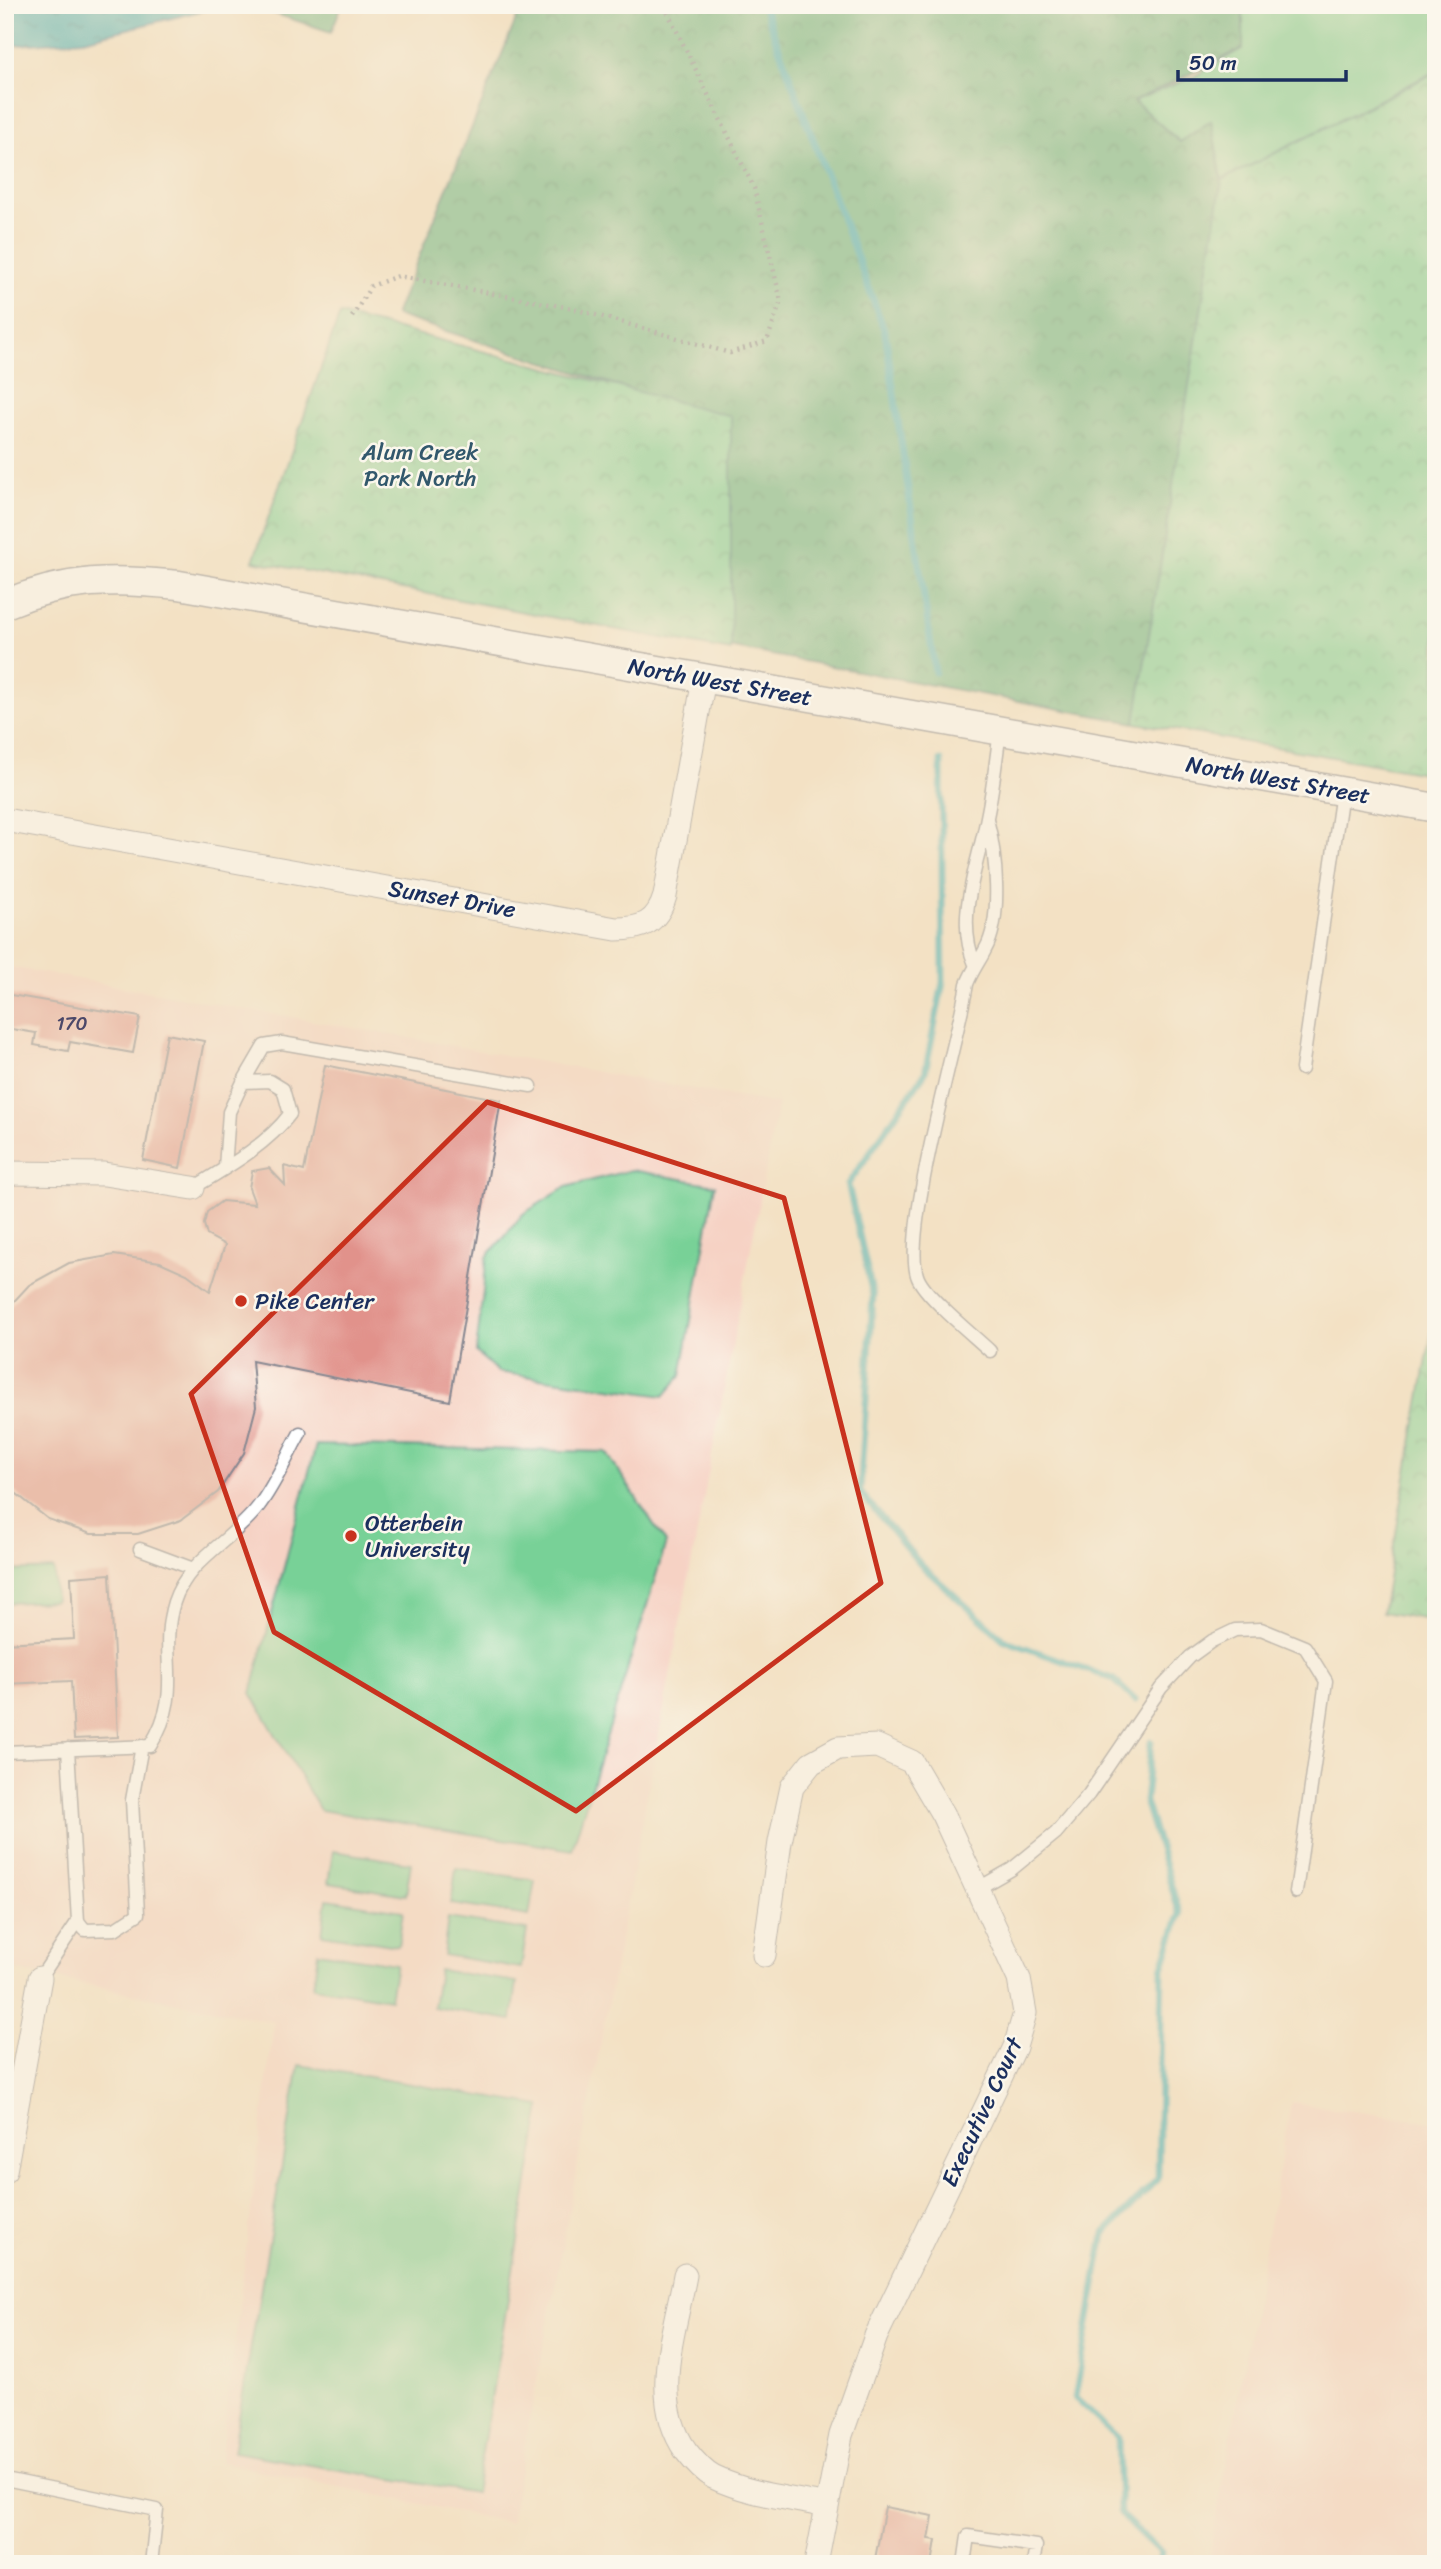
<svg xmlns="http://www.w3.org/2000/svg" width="1441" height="2569" font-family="Sriracha,sans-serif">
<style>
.built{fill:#f6d2c4}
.grass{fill:#78d197;stroke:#4a807a;stroke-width:2}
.forest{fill:url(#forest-crowns);stroke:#3e716f;stroke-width:2}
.park{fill:url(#park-crowns);stroke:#4a807a;stroke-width:2}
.water{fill:url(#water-ripples);stroke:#2b6e8a;stroke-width:2}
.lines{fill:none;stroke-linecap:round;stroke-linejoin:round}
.stream{stroke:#3bacb5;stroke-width:7}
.building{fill:#e1928b}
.service-casing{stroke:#878891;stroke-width:15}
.minor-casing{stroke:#878891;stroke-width:25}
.tertiary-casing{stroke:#878891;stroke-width:31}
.path{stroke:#878891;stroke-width:4.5;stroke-dasharray:2 5;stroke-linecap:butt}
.service{stroke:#fff;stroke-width:12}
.minor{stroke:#fff;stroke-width:23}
.tertiary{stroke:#fff;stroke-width:28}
.marked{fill:none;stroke:#c8321e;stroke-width:5;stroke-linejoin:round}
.poi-dot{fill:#c8321e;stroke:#fbf7ec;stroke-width:2.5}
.labels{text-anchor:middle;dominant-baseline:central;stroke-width:5;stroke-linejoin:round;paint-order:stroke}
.number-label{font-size:19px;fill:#4c4869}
.park-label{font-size:23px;fill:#32586c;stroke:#fbf7ec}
.street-label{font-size:23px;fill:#1b2f5e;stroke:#fbf7ec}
.poi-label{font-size:23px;fill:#1b2f5e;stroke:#fbf7ec;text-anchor:start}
</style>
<defs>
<pattern id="forest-crowns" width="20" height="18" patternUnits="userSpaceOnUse" patternTransform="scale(1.75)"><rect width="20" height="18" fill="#62b380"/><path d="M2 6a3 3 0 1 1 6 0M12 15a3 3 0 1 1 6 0" fill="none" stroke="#50926c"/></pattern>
<pattern id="park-crowns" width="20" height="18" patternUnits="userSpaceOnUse" patternTransform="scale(1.75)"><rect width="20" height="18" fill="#78d197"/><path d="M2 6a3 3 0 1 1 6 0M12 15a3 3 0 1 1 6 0" fill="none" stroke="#62aa7e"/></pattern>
<pattern id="water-ripples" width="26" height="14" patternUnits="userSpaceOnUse" patternTransform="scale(1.75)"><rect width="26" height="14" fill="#3bacb5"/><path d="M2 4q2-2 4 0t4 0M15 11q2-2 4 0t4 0" fill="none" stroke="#318c96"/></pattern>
</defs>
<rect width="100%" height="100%" fill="#fbf7ec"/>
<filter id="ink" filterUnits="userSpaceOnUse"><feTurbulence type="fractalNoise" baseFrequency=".0143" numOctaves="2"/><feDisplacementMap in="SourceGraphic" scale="14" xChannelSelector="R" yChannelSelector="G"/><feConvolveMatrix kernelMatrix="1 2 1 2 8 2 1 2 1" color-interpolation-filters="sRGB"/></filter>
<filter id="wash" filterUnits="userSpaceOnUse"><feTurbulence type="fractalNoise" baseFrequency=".00686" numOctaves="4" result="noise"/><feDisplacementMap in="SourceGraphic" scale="28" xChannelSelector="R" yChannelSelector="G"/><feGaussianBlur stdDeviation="1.57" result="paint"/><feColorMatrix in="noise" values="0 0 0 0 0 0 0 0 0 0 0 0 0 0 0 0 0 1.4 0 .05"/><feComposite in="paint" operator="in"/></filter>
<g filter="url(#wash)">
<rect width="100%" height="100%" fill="#f3e1c4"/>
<!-- built -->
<path class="built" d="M5,966l773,138 -268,1419 -290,-61 54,-440 -269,-54z
M1291,2102l145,21v441h-228z"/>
<!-- grass -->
<path class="grass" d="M1253,5h183v66l-214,109 -11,-58 -31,20 -47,-41 60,-24 50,-29v-37z
M631,1170l84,15 -34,191 -17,20 -166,-24 -22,-20 11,-95 36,-43 43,-27z
M316,1445l290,7 60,91 -94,307 -252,-40 -69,-117z
M54,1569l1,32 -50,2v-32z
M333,1851l78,12 -5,32 -78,-12z
M456,1868l79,12 -6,36 -78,-12z
M327,1899l76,12 -5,35 -76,-12z
M448,1918l79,12 -6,38 -78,-13z
M318,1952l78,12 -6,35 -77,-12z
M439,1970l78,12 -5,38 -79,-13z
M299,2065l242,41 -66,387 -242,-41z"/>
<!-- forest -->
<path class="forest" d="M248,5h94l-11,27z
M522,5h731l-10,6v37l-109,53 46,41 31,-21 11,59 -87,543 -423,-79 18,-223 -335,-106z"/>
<!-- park -->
<path class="park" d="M1436,72v703l-301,-52 87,-543z
M340,314l391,102v235l-478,-90z
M1436,1308v313l-54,-9z"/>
<!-- water -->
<path class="water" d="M5,5h220l-142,35 -78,6z"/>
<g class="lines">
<!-- stream -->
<path class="stream" d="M763,5l122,327 50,340
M941,761l2,221 -18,91 -77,111 25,112 -13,196 61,73 83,75 109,39 22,21
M1151,1742l-6,59 35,113 -18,55 -4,210 -54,55 -29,164 43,40 2,76 41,39 -2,11"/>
</g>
<g id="blocks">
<!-- building -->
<path class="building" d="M5,994l135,23 -7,36 -63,-11 -2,9 -34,-6 2,-12 -31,-5z
M167,1034l37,7 -24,127 -37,-8z
M325,1065l176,35 -51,301 -198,-40 4,46 -12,46 -26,39 -37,28 -43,14h-47l-43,-15 -36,-29 -7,-11v-168l24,-26 40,-22 45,-8 46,7 27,12 23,17 15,-46 -18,-10 -3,-11 3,-12 15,-11 33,3 -6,-16 3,-17 17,-3 16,17 -1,-19 20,5z
M110,1574l8,163 -44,2 -3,-58 -66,3v-41l69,-4 -3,-62z
M885,2507l48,9 -4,23 7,1 -4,24h-58z"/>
</g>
</g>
<g filter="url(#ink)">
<use href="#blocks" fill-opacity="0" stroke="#878891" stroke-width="2"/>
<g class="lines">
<defs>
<path id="service" d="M987,819c9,34 16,100 -2,131 -6,12 -13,21 -18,34 -9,56 -67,252 -49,294 8,19 55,57 72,73
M975,964c-21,-46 4,-101 12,-147 6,-28 9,-57 13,-86
M1302,1069l40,-277
M243,1082l21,-36 18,-3 249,43
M193,1188c33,-20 74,-43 97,-74l-7,-25 -13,-8 -27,1 -14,30 -4,56
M140,1549l51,19
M68,1749l10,172
M5,1752l145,-6c36,-57 7,-89 24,-144 14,-43 57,-60 84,-95 17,-22 28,-49 42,-74
M977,1889l35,-20 44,-36 33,-39 72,-106 29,-31 22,-16 23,-11 26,-1 44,18 21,34 -30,211
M40,1978l38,-57 7,9 30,-1 23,-15 -6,-114 10,-54
M5,2479l152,31 -6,54
M964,2564l4,-28 68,10 -3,18"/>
<path id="minor" d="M5,820l611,109c26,0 41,-6 49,-33l39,-217
M5,1173l99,1 89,14
M764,1955l16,-113 12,-55 19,-24 27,-15 39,-2 35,16 31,53 76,164 6,34 -10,34 -139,289 -35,99 -25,129
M5,2171l35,-193
M685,2275c-10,57 -36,124 1,176 7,9 16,20 27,26 35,17 76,21 114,29"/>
<path id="tertiary" d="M5,604c62,-26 109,-26 174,-19l1257,223"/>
</defs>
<!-- service casing -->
<use href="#service" class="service-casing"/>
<!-- minor casing -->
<use href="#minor" class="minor-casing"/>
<!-- tertiary casing -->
<use href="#tertiary" class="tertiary-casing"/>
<!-- path -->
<path class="path" d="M352,317l19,-31 27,-10 173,32 159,45 37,-12 14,-40 -27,-113 -90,-183"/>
<!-- service -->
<use href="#service" class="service"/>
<!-- minor -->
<use href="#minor" class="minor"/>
<!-- tertiary -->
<use href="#tertiary" class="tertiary"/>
</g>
</g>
<!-- marked area -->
<path d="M0 0H1441V2569H0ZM487,1102l297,96 97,385 -305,228 -302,-179 -83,-238z" fill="#f3e1c4" fill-opacity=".55" fill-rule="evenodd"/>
<path class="marked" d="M487,1102l297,96 97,385 -305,228 -302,-179 -83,-238z"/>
<!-- markers -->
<g class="poi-dot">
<circle cx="241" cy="1301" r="7"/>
<circle cx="351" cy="1536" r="7"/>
</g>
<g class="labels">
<!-- number labels -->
<g class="number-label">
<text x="72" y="1023">170</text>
</g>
<!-- park labels -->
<g class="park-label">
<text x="420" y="452">Alum Creek<tspan x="420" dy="26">Park North</tspan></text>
</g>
<!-- street labels -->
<g class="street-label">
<text transform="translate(720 682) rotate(10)">North West Street</text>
<text transform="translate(1278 780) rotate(10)">North West Street</text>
<text transform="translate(452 899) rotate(10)">Sunset Drive</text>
<text transform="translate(982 2112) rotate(-65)">Executive Court</text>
</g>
<!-- poi labels -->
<g class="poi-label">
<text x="255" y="1301">Pike Center</text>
<text x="365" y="1523">Otterbein<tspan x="365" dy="26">University</tspan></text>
</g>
</g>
<!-- margin -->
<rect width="1441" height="2569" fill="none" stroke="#fbf7ec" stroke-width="28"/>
<!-- scale -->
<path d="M1178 70v10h168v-10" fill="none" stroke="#1b2f5e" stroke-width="3.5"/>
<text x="1189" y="70" font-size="21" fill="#1b2f5e" stroke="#fbf7ec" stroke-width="5" paint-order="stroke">50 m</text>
</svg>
